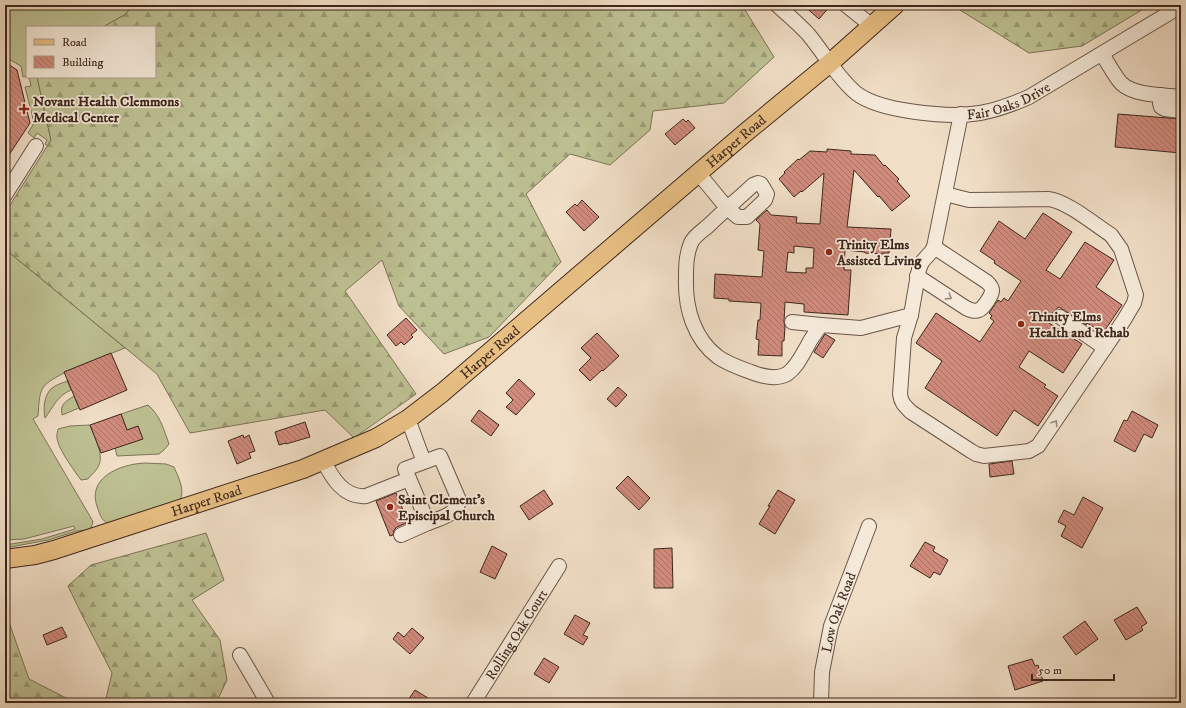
<svg xmlns="http://www.w3.org/2000/svg" width="1186" height="708" font-family="'IM FELL DW Pica',serif">
  <defs>
    <pattern id="forest-firs" width="22" height="20" patternUnits="userSpaceOnUse"><rect width="22" height="20" fill="#bdc092"/><path d="M5 1l3.5 6h-7zM16 11l3.5 6h-7z" fill="#9b9c77"/></pattern>
    <pattern id="building-back-hatch" width="6" height="6" patternUnits="userSpaceOnUse"><rect width="6" height="6" fill="#d18b7d"/><path d="M-1 5l2 2M0 0l6 6M5-1l2 2" fill="none" stroke="#ab7266"/></pattern>
  </defs>
  <rect width="100%" height="100%" fill="#f0dec6"/>
  <filter id="stains"><feTurbulence type="fractalNoise" baseFrequency=".005" numOctaves="4"/><feColorMatrix values="0 0 0 0 .2 0 0 0 0 .09 0 0 0 0 .02 0 0 0 .5 -.17"/></filter>
  <radialGradient id="worn" r=".72"><stop offset=".6" stop-color="#630" stop-opacity="0"/><stop offset="1" stop-color="#630" stop-opacity=".3"/></radialGradient>
  <!-- grass -->
  <g fill="#bdc092" stroke="#7e7458">
    <polygon points="5,5 132,5 126,14 103,27 27,27 27,76 23,77 21,66 5,57"/>
    <polygon points="29,77 37,77 51,140 48,146 45,144 47,140 37,133 34,138 28,133 34,123 25,87 31,86"/>
    <path d="M5 249 125 348 64 372V373C39 386 40 388 38 416L33 419 91 518 93 522 91 528 87 530 77 531 48 540 5 548V545L42 539 75 529 74 526 24 539 5 540Z"/>
    <path d="M67 381 71 390C57 396 54 406 45 418 43 408 44 395 52 388 57 384 63 383 67 381Z"/>
    <path d="M74 396 79 408 62 415C60 404 65 402 74 396Z"/>
    <path d="M148 405C160 415 164 430 169 444L164 450 159 454 117 456 115 448 142 438 138 426 127 430 121 414Z"/>
    <path d="M90 425C94 437 105 455 98 467 96 471 91 475 88 479L81 480C75 472 60 451 58 442 56 437 57 434 58 429L70 426Z"/>
    <path d="M145 463 166 464 174 467C179 479 185 489 180 501L109 524C102 521 100 515 98 509 85 478 120 464 145 463Z"/>
  </g>
  <!-- forest -->
  <g fill="url(#forest-firs)" stroke="#7e7458">
    <polygon points="132,5 742,5 774,57 724,103 653,111 650,130 610,165 570,154 526,194 561,262 489,337 444,354 399,306 382,260 345,291 416,394 354,438 325,410 190,433 157,374 5,249 5,213 51,140 37,77 155,77 155,27 103,27 126,14"/>
    <polygon points="952,5 1150,5 1082,46 1029,53"/>
    <polygon points="206,533 224,580 192,600 220,640 227,680 217,701 214,703 105,703 112,673 82,615 68,586 91,565"/>
    <polygon points="5,611 29,679 76,703 5,703"/>
  </g>
  <!-- building -->
  <g fill="url(#building-back-hatch)" stroke="#3e271d" fill-rule="evenodd">
    <polygon points="803,5 831,5 819,19"/>
    <polygon points="5,62 17,70 30,123 5,161"/>
    <polygon points="1118,114 1181,119 1181,153 1115,147"/>
    <polygon points="683,119 686,122 688,120 695,128 675,145 665,134"/>
    <path d="M827 149 851 151V154L875 155 884 166 885 165 899 179 897 181 910 196 892 211 879 196 878 197 854 170 847 227 891 229 889 253H883V254L865 253V252L845 250 844 270H851L848 315 804 312V304L785 302 784 322 785 327 784 341H782V356L758 355 759 340 756 339 758 320H760L761 303 729 301V299L714 298 715 274 762 277 764 251 758 250 760 224 756 220 767 210 771 215 797 217 796 223 820 224 824 173 802 192 801 191 794 197 779 179 785 173 784 172 798 159 799 160 810 151 827 152ZM794 246 814 248 813 268H806V273L786 272 788 252 794 253Z"/>
    <polygon points="582,200 599,217 584,231 566,212 575,204 577,206"/>
    <polygon points="1043,213 1072,232 1046,270 1060,279 1085,242 1114,260 1096,287 1122,305 1103,333 1087,323 1086,325 1059,307 1053,312 1052,318 1049,323 1082,344 1063,373 1029,351 1019,367 1046,385 1044,387 1058,396 1038,426 1014,410 997,436 925,388 942,361 916,343 936,313 980,342 994,321 990,318 992,316 989,313 998,300 1001,302 1004,298 1008,301 1021,281 994,263 995,261 980,251 999,221 1025,239"/>
    <polygon points="406,318 417,330 411,335 413,337 404,345 401,342 396,346 387,335"/>
    <polygon points="597,333 619,356 603,371 602,370 590,381 579,370 591,358 581,348"/>
    <polygon points="825,334 835,340 823,358 814,352"/>
    <polygon points="111,353 127,390 80,410 64,372"/>
    <polygon points="519,379 535,394 516,415 506,407 513,400 506,393"/>
    <polygon points="618,387 627,395 616,407 607,399"/>
    <polygon points="479,410 499,425 491,436 471,421"/>
    <polygon points="1132,411 1158,425 1152,438 1144,434 1135,452 1114,441 1124,420 1127,421"/>
    <polygon points="121,414 127,430 138,426 143,439 101,453 90,425"/>
    <polygon points="305,422 310,437 286,444 286,443 279,445 275,432"/>
    <polygon points="243,435 244,438 249,435 255,451 249,453 251,458 237,464 228,441"/>
    <polygon points="1012,461 1014,474 990,477 989,464"/>
    <polygon points="628,476 650,498 639,510 616,488"/>
    <polygon points="544,490 553,504 529,520 520,506"/>
    <polygon points="778,490 795,500 775,534 759,524 770,506 768,506"/>
    <polygon points="396,493 406,517 404,518 406,523 397,527 394,530 393,535 390,536 376,501"/>
    <polygon points="1083,497 1103,508 1082,548 1061,536 1066,526 1058,522 1064,510 1074,515"/>
    <polygon points="925,542 935,547 933,551 948,560 940,575 934,572 930,578 910,566"/>
    <polygon points="492,546 507,554 495,579 480,572"/>
    <polygon points="672,548 673,588 654,588 654,549"/>
    <polygon points="1137,607 1147,623 1141,627 1143,630 1126,640 1114,620"/>
    <polygon points="575,615 590,623 583,635 588,637 583,645 564,634"/>
    <polygon points="1085,621 1098,639 1076,655 1063,637"/>
    <polygon points="62,627 67,637 47,645 43,635"/>
    <polygon points="412,628 424,638 410,654 393,639 398,632 404,637"/>
    <polygon points="544,658 559,667 549,683 534,674"/>
    <polygon points="1032,659 1035,666 1038,665 1043,681 1015,690 1008,666"/>
    <polygon points="415,690 436,703 406,703"/>
  </g>
  <g fill="none" stroke-linecap="round" stroke-linejoin="round">
    <!-- minor casing -->
    <g stroke="#6a5547" stroke-width="16">
      <g id="minor">
        <path id="s1" d="M777 5C787 14 799 24 808 34 824 53 837 77 856 93 880 112 950 118 980 113 998 110 1013 104 1029 97L1181 6"/>
        <polyline points="846,5 872,26"/>
        <path d="M1102 54C1108 63 1114 75 1121 83 1134 96 1164 95 1181 97"/>
        <polyline points="1161,95 1160,103 1161,107 1165,109 1181,111"/>
        <path d="M699 174 727 208 738 217H747L765 200 767 194 761 184 758 183 753 185C738 199 722 212 708 226 702 231 694 236 691 243 686 255 686 267 686 279 685 308 694 339 718 357 728 364 740 368 751 372 761 376 776 380 787 374 797 367 802 355 808 345 811 338 817 331 821 325L861 328 911 315 919 269 922 262 931 252 934 247 961 114"/>
        <polyline points="5,195 36,146"/>
        <path d="M917 276 966 308C970 310 974 312 979 310 983 309 993 294 992 290 992 287 989 284 987 282L934 247"/>
        <path d="M911 315 904 338 900 394C901 403 905 406 911 412L971 451 976 454 984 456 1029 451 1038 446 1124 320 1134 303 1136 295 1121 249 1111 235C1094 224 1067 201 1048 199L969 200 945 194"/>
        <polyline points="1060,317 1105,348"/>
        <polyline points="792,322 821,325"/>
        <path d="M408 419 424 462 440 456 459 500C457 515 440 518 428 523L405 469 424 462"/>
        <path d="M323 460C332 478 344 498 366 496L409 479"/>
        <polyline points="401,535 428,523"/>
        <polyline points="240,655 268,703"/>
        <path id="s2" d="M473 703 559 566"/>
        <path id="s3" d="M821 703 822 672 831 626 869 526"/>
      </g>
    </g>
    <!-- major casing -->
    <g stroke="#3e271d" stroke-width="20">
      <g id="major">
        <path id="s4" d="M5 559 35 555 54 550 303 469 376 438 408 419 442 393 745 133 830 63 895 5"/>
      </g>
    </g>
    <!-- minor -->
    <use href="#minor" stroke="#f5eada" stroke-width="14"/>
    <!-- major -->
    <use href="#major" stroke="#e8bf83" stroke-width="18"/>
  </g>
  <!-- one-way arrows -->
  <defs><path id="oneway-chevron" d="M-2-3.5L2.5 0L-2 3.5" fill="none" stroke-width="1.6" stroke-linecap="round" stroke-linejoin="round"/></defs>
  <g stroke="#9a887c">
    <use href="#oneway-chevron" transform="translate(949 297) rotate(33)"/>
    <use href="#oneway-chevron" transform="translate(1055 423) rotate(-56)"/>
  </g>
  <!-- markers -->
  <g fill="#8f2418" stroke="#f5eada" stroke-width="1.5">
    <path d="M22 103h4v4h4v4h-4v4h-4v-4h-4v-4h4z"/>
    <circle cx="829" cy="252" r="4"/>
    <circle cx="1021" cy="324" r="4"/>
    <circle cx="390" cy="507" r="4"/>
  </g>
  <g text-anchor="middle" stroke-width="3.5" stroke-linejoin="round" paint-order="stroke">
    <!-- street labels -->
    <g font-size="14" fill="#3e271d" stroke="#f5eada">
      <text dy="5" stroke="none"><textPath href="#s1" startOffset="277">Fair Oaks Drive</textPath></text>
      <text dy="5" stroke="none"><textPath href="#s4" startOffset="858">Harper Road</textPath></text>
      <text dy="5" stroke="none"><textPath href="#s4" startOffset="534">Harper Road</textPath></text>
      <text dy="5" stroke="none"><textPath href="#s4" startOffset="210">Harper Road</textPath></text>
      <text dy="5" stroke="none"><textPath href="#s3" startOffset="93">Low Oak Road</textPath></text>
      <text dy="5" stroke="none"><textPath href="#s2" startOffset="81">Rolling Oak Court</textPath></text>
    </g>
    <!-- poi labels -->
    <g font-size="14" font-weight="bold" fill="#3e271d" stroke="#f5eada" text-anchor="start">
      <text x="33" y="106">Novant Health Clemmons<tspan x="33" dy="16">Medical Center</tspan></text>
      <text x="837" y="249">Trinity Elms<tspan x="837" dy="16">Assisted Living</tspan></text>
      <text x="1029" y="321">Trinity Elms<tspan x="1029" dy="16">Health and Rehab</tspan></text>
      <text x="398" y="504">Saint Clement's<tspan x="398" dy="16">Episcipal Church</tspan></text>
    </g>
  </g>
  <!-- margin -->
  <rect width="1186" height="708" fill="none" stroke="#f0dec6" stroke-width="20"/>
  <rect x="6" y="6" width="1174" height="696" fill="none" stroke="#3e271d" stroke-width="2"/>
  <rect x="10" y="10" width="1166" height="688" fill="none" stroke="#3e271d"/>
  <!-- legend -->
  <rect x="26" y="26" width="130" height="52" fill="#f5eada" stroke="#ac9c8e"/>
  <rect x="34" y="39" width="20" height="6" fill="#e8bf83" stroke="#ac9c8e"/>
  <text x="62" y="46" font-size="12" fill="#3e271d">Road</text>
  <rect x="34" y="56" width="20" height="12" fill="url(#building-back-hatch)" stroke="#ac9c8e"/>
  <text x="62" y="66" font-size="12" fill="#3e271d">Building</text>
  <!-- scale -->
  <path d="M1032 674v6h82v-6" fill="none" stroke="#3e271d" stroke-width="2"/>
  <text x="1038" y="674" font-size="12" fill="#3e271d" stroke="#f5eada" stroke-width="3" paint-order="stroke">50 m</text>
  <rect width="100%" height="100%" filter="url(#stains)"/>
  <rect width="100%" height="100%" fill="url(#worn)"/>
</svg>
